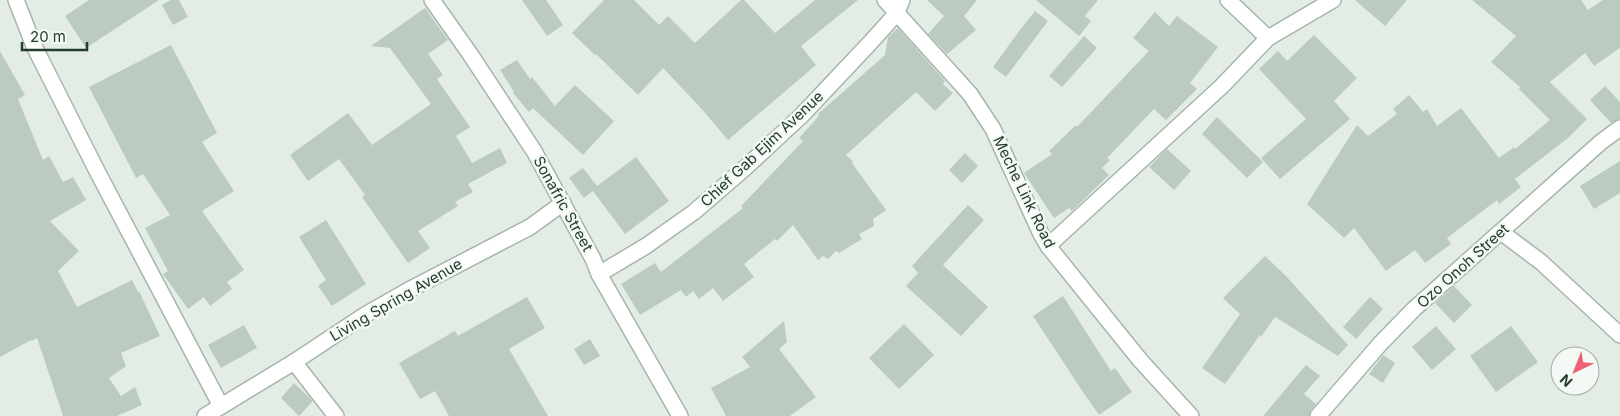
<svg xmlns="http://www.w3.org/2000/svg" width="1620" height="416" font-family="Inter,sans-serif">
  <rect width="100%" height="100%" fill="#e4ede5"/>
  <!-- building -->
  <g fill="#bccbc0">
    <polygon points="89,0 159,0 86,48 65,16"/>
    <polygon points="171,0 179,0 188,17 173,25 162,5"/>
    <polygon points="522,0 546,0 563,25 547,36"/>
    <polygon points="604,0 634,0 659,25 668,16 695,43 741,0 744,0 775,33 815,0 858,0 801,46 816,65 728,140 699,106 663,68 638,95 596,54 595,55 572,33"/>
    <polygon points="927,0 977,0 964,16 976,30 947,54 928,34 944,16"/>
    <polygon points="1036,0 1098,0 1085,16 1091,21 1079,36"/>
    <polygon points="1355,0 1407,0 1385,26"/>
    <polygon points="1472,0 1581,0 1588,10 1603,0 1620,0 1620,48 1594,66 1585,53 1550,82 1587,119 1568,138 1515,179 1521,187 1499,204 1497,200 1447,238 1451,244 1425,263 1415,250 1386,271 1354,228 1344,238 1307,204 1357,125 1368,136 1397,114 1393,109 1409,95 1423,112 1427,109 1437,126 1461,108 1499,158 1514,147 1515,149 1550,120 1519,89 1520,87 1491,62 1516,36"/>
    <polygon points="425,8 448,40 428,54 443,75 437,79 470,127 456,136 472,163 500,148 507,163 468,184 473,192 455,202 458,206 418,231 430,248 408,263 362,197 365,195 339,159 308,181 290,155 348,113 372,145 431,104 390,48 371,46"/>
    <polygon points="1035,11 1048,21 1006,77 993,67 1019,31"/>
    <polygon points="1155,12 1169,26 1177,16 1218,47 1190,83 1197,89 1166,120 1154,109 1107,158 1110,160 1102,168 1109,175 1072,211 1069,208 1054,218 1024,173 1052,154 1049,151 1076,125 1077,127 1149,51 1133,38"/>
    <polygon points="898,28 945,81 943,84 953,93 935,111 916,92 846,155 853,161 852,163 886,210 873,219 874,226 859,234 862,239 839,253 836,251 828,259 823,256 818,260 793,225 777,241 775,239 744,264 754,277 723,301 713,288 699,299 693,291 686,297 681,290 640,315 621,284 655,263 661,272 743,208 741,206 803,141 799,138 819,116 818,114 885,55 888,37"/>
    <polygon points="1314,35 1357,78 1334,101 1350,119 1280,179 1261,158 1306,119 1259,69 1278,51 1287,61"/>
    <polygon points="1084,36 1097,48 1062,87 1049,76"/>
    <polygon points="171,45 217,133 202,142 234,191 202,211 244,270 227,282 232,289 210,306 204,297 188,309 163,274 168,271 145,228 170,215 143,174 136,178 89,87"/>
    <polygon points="0,51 25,95 18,99 43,160 49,156 63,182 73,177 86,200 50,221 79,251 58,271 77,307 132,280 138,292 139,291 160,336 121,353 126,366 109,378 121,396 135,387 142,405 117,416 63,416 37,338 32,341 31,340 0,357"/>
    <polygon points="517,60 530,79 532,77 555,106 575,85 614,121 583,155 533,108 529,112 513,93 514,92 500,70"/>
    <polygon points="1605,86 1620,102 1620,119 1611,123 1590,100"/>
    <polygon points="1217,117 1263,162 1247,178 1202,134"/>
    <polygon points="1167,149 1191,171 1174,190 1149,167"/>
    <polygon points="965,153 978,166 962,183 949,170"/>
    <polygon points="636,157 669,201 625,234 593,191 584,198 569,178 583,168 597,186"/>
    <polygon points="1620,161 1620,193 1594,209 1580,186"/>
    <polygon points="968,205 984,220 943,265 988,307 961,336 906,286 918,273 912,266"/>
    <polygon points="326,220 366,284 332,306 318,286 326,280 299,237"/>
    <polygon points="1265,256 1286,276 1348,345 1338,356 1275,317 1261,337 1260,335 1225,384 1202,368 1240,314 1223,298"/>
    <polygon points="1454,286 1472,305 1454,323 1435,303"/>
    <polygon points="1063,296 1111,371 1115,368 1132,392 1099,415 1081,389 1033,316"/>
    <polygon points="527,297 545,328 509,349 548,416 449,416 435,391 420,399 399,363 455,331 458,336"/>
    <polygon points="1370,297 1383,309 1356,339 1343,327"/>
    <polygon points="784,321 787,342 779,349 816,397 790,416 726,416 711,388 750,367 742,357"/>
    <polygon points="904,324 934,355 899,389 869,358"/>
    <polygon points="244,325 257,348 221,368 208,345"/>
    <polygon points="1436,326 1456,349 1432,370 1412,347"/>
    <polygon points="1511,326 1538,362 1496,392 1470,356"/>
    <polygon points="590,339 600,356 584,365 574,349"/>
    <polygon points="1383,355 1395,363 1383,383 1369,374"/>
    <polygon points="1306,365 1320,376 1304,394 1316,404 1311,410 1309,416 1263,416"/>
    <polygon points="294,383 313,401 299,416 281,398"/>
  </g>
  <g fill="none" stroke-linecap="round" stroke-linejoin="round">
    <!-- street casing -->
    <g stroke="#a6b5aa" stroke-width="18">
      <g id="street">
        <polyline points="16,0 34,46 98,173 221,406"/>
        <polyline points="432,0 470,54 534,151 593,259 599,274 680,416"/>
        <polyline points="885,0 970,94 993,129 1041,234 1048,246 1140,360 1191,416"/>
        <polyline points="1228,0 1268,38"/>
        <polyline points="1501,232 1541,262 1620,335"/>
        <polyline points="1048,246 1222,86 1268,38 1333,0"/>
        <polyline points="599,274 646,246 694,212 745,168 801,116 869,44 896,14 902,0"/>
        <polyline points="294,362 336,416"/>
        <polyline points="205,416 294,362 365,315 407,291 530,227 563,203"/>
        <polyline points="1318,416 1380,344 1414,309 1601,142 1620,128"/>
      </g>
    </g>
    <!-- street -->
    <use href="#street" stroke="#fff" stroke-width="15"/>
  </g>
  <g text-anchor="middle" stroke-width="5" stroke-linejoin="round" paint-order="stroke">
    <!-- street labels -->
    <g font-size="15" fill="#233e2d" stroke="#f4f9f5">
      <text transform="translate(762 149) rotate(-43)" y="5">Chief Gab Ejim Avenue</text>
      <text transform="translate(1024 192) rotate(64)" y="5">Meche Link Road</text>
      <text transform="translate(563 204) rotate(61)" y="5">Sonafric Street</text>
      <text transform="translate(1463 266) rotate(-42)" y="5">Ozo Onoh Street</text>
      <text transform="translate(396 300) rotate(-30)" y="5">Living Spring Avenue</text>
    </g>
  </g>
  <!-- north arrow -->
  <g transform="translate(1575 371) rotate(223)"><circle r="24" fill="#f4f9f5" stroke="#a0aea5"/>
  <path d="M0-4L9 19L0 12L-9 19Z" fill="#ef6071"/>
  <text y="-8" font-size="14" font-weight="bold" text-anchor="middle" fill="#233e2d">N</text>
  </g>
  <!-- scale -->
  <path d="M22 42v8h65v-8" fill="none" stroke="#233e2d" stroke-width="2.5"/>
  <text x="30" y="42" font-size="15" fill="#233e2d" stroke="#f4f9f5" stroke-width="4" paint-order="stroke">20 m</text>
</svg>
